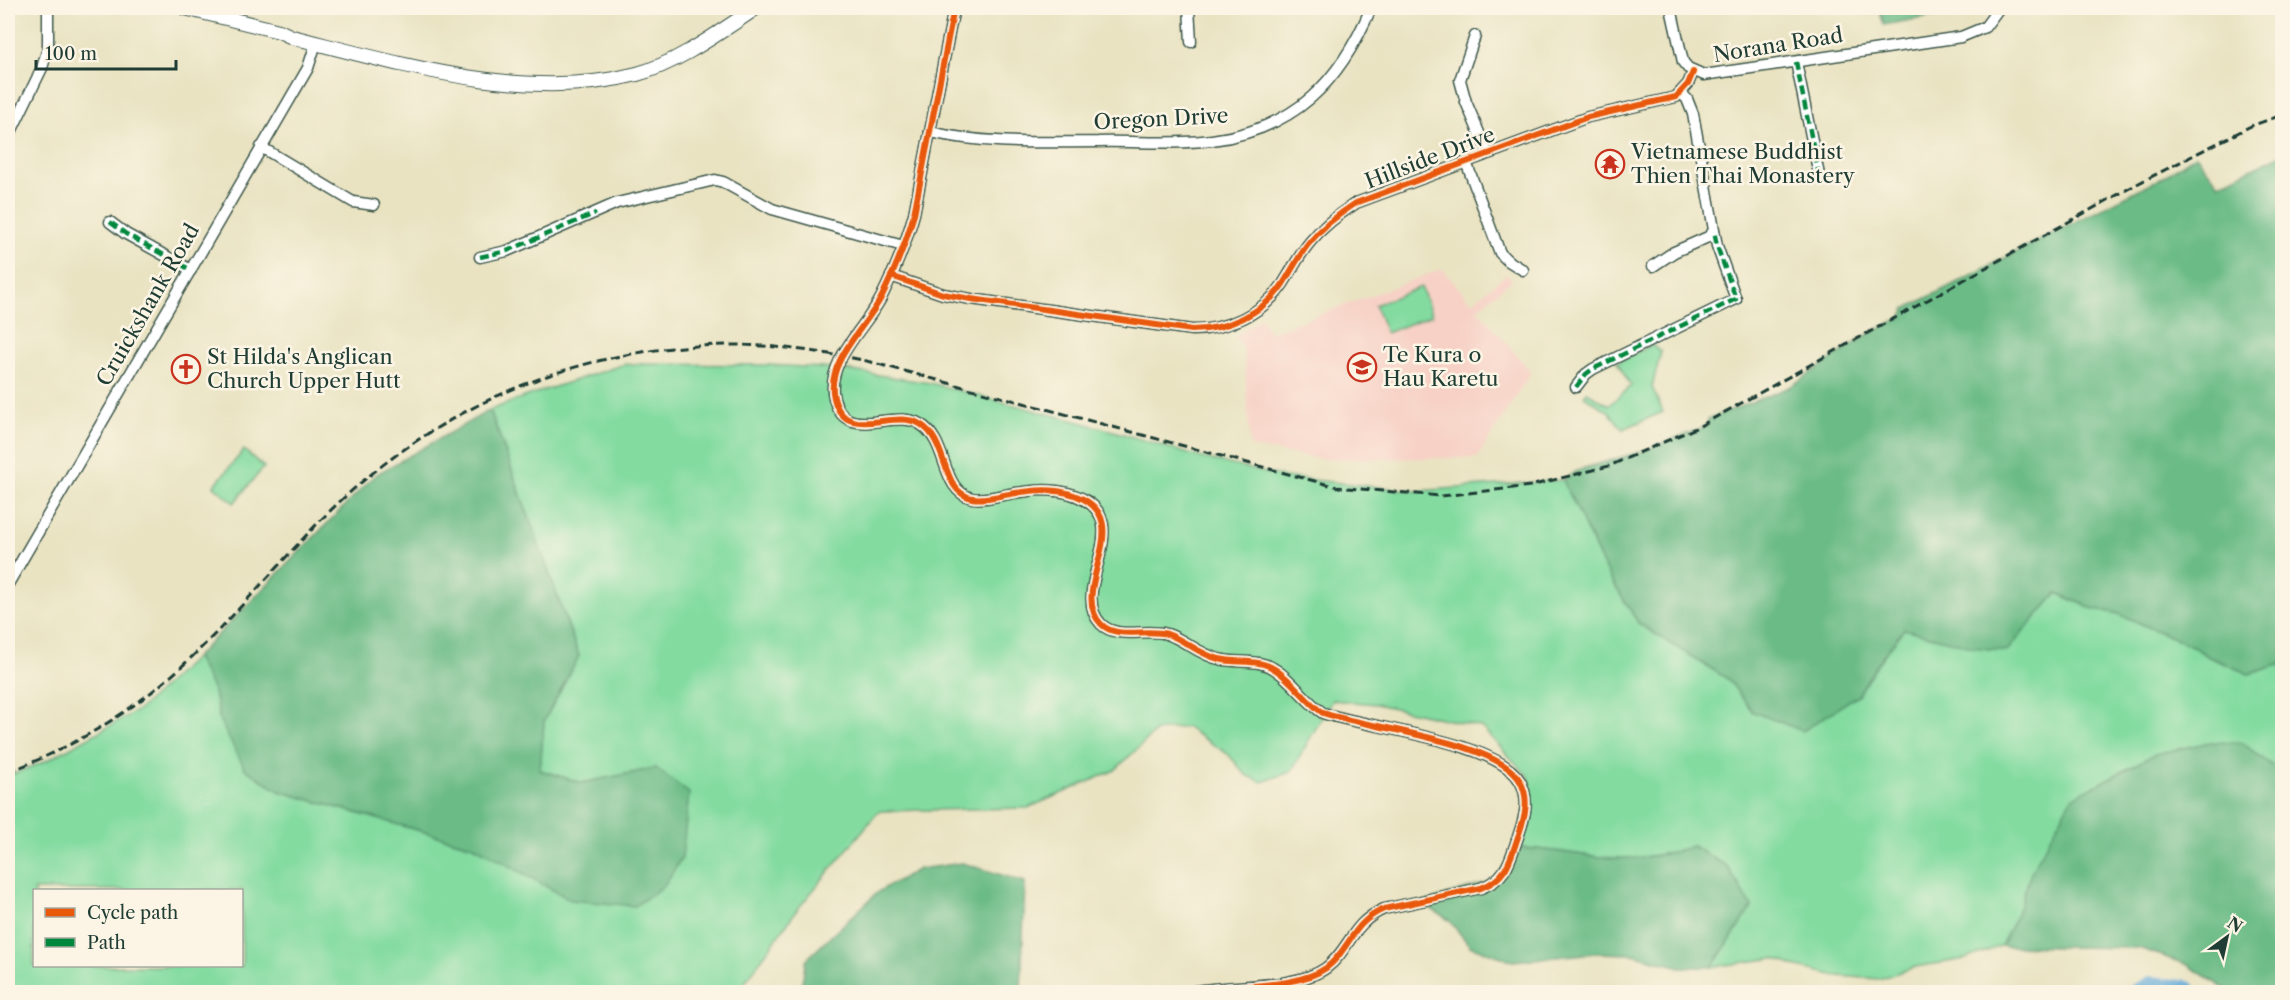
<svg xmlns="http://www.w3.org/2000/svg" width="2290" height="1000" font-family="'Libre Caslon Text',serif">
  <rect width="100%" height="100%" fill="#fcf5e5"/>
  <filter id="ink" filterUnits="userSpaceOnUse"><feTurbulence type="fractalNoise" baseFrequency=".0167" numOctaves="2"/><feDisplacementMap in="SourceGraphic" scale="12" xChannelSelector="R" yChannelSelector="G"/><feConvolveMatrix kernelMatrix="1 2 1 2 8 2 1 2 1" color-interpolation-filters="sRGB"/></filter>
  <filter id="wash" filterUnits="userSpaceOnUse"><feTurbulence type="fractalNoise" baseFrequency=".008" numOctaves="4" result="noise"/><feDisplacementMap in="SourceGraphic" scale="24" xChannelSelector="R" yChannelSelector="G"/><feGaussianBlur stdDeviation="1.35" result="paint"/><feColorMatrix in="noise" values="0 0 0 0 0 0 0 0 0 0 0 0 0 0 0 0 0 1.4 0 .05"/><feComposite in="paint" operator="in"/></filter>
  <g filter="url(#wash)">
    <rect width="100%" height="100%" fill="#e9e3c2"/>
    <!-- built -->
    <polygon fill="#f7d1c6" points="1442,269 1472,303 1506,274 1512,280 1477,309 1531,372 1477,458 1323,459 1250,447 1244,350 1235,336 1261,318 1270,333"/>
    <!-- green -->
    <g fill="#83dba0" stroke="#518c6a" stroke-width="1.5" fill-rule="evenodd">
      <polygon points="1421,287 1432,315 1386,333 1375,305"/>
      <polygon points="1652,345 1661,352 1652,387 1663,412 1623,429 1608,411 1584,396 1587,392 1609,405 1631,386 1617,362"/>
      <path d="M625 364 768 365 839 369 930 383 1110 430 1199 457 1284 477 1417 491 1563 480 1608 575 1639 624 1728 679 1753 712 1858 695 1877 664 1904 629 2007 651 2057 593 2091 608 2119 614 2192 646 2209 657 2249 674 2282 664V773L2242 743 2017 914 2001 946 1965 959 1915 967 1879 979 1837 976 1794 966 1774 958 1712 967 1752 907 1693 846C1667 855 1642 859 1615 858 1582 857 1550 848 1517 848L1527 832 1529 777 1481 727 1376 704 1332 700 1291 772 1262 782 1246 775 1228 754 1186 727 1156 731 1115 770 1028 808 879 811 796 911 738 992H8V776L46 761 140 709 196 657 214 692 220 721 279 791 474 846 571 900 656 768 582 783 540 770 544 721 579 656 490 410 530 395ZM34 890H242V966H34Z"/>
      <polygon points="244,450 264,467 234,503 214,486"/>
    </g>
    <!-- forest -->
    <g fill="#6abb86" stroke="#447c5d" stroke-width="1.5">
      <polygon points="1879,8 1975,8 1974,9 1884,25"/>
      <polygon points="2282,154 2282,664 2249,674 2209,657 2192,646 2119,614 2091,608 2057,593 2007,651 1972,647 1904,629 1877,664 1858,695 1803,731 1753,712 1728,679 1639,624 1608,575 1563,480 1578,470 1640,452 1707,426 1708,419 1790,387 1867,335 1902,317 1905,309 2163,177 2196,155 2219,184"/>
      <polygon points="490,410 579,656 544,721 540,770 582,783 656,768 689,793 682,857 665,885 635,906 571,900 474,846 279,791 245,769 220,721 214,692 196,657 375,475"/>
      <polygon points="2211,742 2242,743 2282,773 2282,992 2234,992 2222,987 2188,965 2139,948 2001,946 2017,914 2031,872 2073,797 2155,754"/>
      <path d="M1693 846 1728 867 1752 907 1712 967H1680L1633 954 1596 953 1513 961 1470 946 1449 920 1422 903 1495 880 1517 848C1550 848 1582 857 1615 858 1642 859 1667 855 1693 846Z"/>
      <polygon points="962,863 1025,882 1021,992 808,992 802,982 806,960 879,891 919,869"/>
    </g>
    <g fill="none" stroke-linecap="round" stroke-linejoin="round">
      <!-- river -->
      <polyline stroke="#61a9d8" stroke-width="16" points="2135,992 2151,984 2187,989 2190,992"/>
    </g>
  </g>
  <g filter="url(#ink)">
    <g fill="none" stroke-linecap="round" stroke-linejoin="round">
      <!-- minor casing -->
      <g stroke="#3d5649" stroke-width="13">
        <g id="minor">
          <path d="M954 8 914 214C906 243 894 272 881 298 866 327 825 362 834 398 845 444 892 408 920 424 949 441 940 491 972 498 982 500 994 497 1004 495 1026 491 1049 487 1071 494 1144 517 1066 588 1101 624 1117 640 1146 628 1167 634 1185 640 1200 655 1219 659 1239 664 1259 658 1276 670 1294 682 1305 701 1323 713 1368 728 1497 741 1520 781 1530 799 1525 816 1519 834 1510 859 1508 878 1481 888L1384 909C1351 923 1350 950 1326 968 1295 990 1228 984 1190 992"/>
          <polyline points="1189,8 1191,42"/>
          <polyline points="1671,8 1683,62 1688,68 1704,75 1961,37 1985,27 1999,8"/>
          <polyline points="1475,36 1460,80 1466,102 1488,154"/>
          <polyline points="1796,62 1819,175"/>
          <path d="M930 132C987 145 1041 142 1098 142 1135 141 1176 145 1212 140 1295 129 1340 82 1371 8"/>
          <polyline points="8,138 42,68 48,48 48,8"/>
          <polyline points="261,147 353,202 374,205"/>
          <polyline points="1466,162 1500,253 1507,260 1523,270"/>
          <polyline points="110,222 126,234 191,270"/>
          <polyline points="480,257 507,251 617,203 715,180 723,182 772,209 903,246"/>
          <polyline points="1653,266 1674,252 1708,237 1714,231"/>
          <path d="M891 276 943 294 971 299 1192 330C1226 330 1263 314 1283 284 1292 270 1299 255 1310 242 1323 226 1339 214 1356 203L1588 117 1676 97 1688 84 1693 72"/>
          <polyline points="1576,387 1586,374 1593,369 1736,299 1717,246 1693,114 1687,99 1681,93"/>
          <polyline points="8,584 308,68 316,43"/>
        </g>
      </g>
      <!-- major casing -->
      <g stroke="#3d5649" stroke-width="16">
        <path id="major" d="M185 8 279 31 292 37C400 64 526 103 637 74 678 63 721 31 756 8"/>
      </g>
      <!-- minor -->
      <use href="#minor" stroke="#fff" stroke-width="10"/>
      <!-- major -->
      <use href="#major" stroke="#fff" stroke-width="14"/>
      <!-- rail -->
      <path stroke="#1f3d34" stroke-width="3" stroke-dasharray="9 4.5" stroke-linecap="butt" d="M8 772C70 749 129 714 179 669 228 624 271 572 317 524 426 411 575 344 734 345 777 345 820 352 863 360L1337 487 1441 496 1530 486 1609 466 1698 427 2137 184 2251 126 2282 115"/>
      <!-- quiet -->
      <g stroke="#00873e" stroke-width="4.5" stroke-dasharray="9 4.5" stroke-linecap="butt">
        <polyline points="1796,62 1819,175"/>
        <polyline points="110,222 126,234 191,270"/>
        <polyline points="480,257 507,251 596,213"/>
        <polyline points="1576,387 1586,374 1593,369 1736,299 1717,246 1714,231"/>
      </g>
      <!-- cycleway casing -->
      <g stroke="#fcf5e5" stroke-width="10">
        <g id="cycleway">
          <path d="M954 8 914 214C906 243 894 272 881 298 866 327 825 362 834 398 845 444 892 408 920 424 949 441 940 491 972 498 982 500 994 497 1004 495 1026 491 1049 487 1071 494 1144 517 1066 588 1101 624 1117 640 1146 628 1167 634 1185 640 1200 655 1219 659 1239 664 1259 658 1276 670 1294 682 1305 701 1323 713 1368 728 1497 741 1520 781 1530 799 1525 816 1519 834 1510 859 1508 878 1481 888L1384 909C1351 923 1350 950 1326 968 1295 990 1228 984 1190 992"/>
          <path d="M891 276 943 294 971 299 1192 330C1226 330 1263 314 1283 284 1292 270 1299 255 1310 242 1323 226 1339 214 1356 203L1588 117 1676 97 1688 84 1693 72"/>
        </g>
      </g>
      <!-- cycleway -->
      <use href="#cycleway" stroke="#e8590c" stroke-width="6"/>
    </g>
  </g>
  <!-- icons -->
  <defs>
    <g id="temple-ring" transform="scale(1.5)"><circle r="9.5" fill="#fcf5e5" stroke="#c8321e" stroke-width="1.5"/><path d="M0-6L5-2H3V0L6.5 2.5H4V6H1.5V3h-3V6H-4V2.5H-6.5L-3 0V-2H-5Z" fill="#c8321e"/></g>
    <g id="school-ring" transform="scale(1.5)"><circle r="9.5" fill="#fcf5e5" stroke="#c8321e" stroke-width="1.5"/><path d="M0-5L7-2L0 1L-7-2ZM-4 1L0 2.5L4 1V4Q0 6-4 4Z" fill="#c8321e"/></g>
    <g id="church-ring" transform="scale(1.5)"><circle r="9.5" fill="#fcf5e5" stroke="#c8321e" stroke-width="1.5"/><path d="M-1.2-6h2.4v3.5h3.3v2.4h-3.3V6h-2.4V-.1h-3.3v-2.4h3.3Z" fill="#c8321e"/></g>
  </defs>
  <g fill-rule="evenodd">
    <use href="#temple-ring" x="1610" y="164"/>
    <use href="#school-ring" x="1362" y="367"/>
    <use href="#church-ring" x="186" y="369"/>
  </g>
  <g text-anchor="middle" stroke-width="5" stroke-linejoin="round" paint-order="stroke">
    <!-- street labels -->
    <g font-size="21" fill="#1f3d34" stroke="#fcf5e5">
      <text transform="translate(1778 45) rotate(-9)" y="7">Norana Road</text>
      <text transform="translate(1161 119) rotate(-3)" y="7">Oregon Drive</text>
      <text transform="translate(1430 158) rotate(-21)" y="7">Hillside Drive</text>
      <text transform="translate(148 305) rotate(-60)" y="7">Cruickshank Road</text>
    </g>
    <!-- poi labels -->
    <g font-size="21" fill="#1f3d34" stroke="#fcf5e5" text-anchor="start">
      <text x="1631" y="159">Vietnamese Buddhist<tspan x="1631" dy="24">Thien Thai Monastery</tspan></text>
      <text x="1383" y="362">Te Kura o<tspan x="1383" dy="24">Hau Karetu</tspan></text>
      <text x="207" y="364">St Hilda's Anglican<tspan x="207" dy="24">Church Upper Hutt</tspan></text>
    </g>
  </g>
  <!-- margin -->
  <rect width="2290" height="1000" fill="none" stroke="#fcf5e5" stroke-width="30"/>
  <!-- legend -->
  <rect x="33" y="889" width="210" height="78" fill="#fcf5e5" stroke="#a4ab9e" stroke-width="1.5"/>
  <rect x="45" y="908" width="30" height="9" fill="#e8590c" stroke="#a4ab9e" stroke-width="1.5"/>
  <text x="87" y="919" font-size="18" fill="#1f3d34">Cycle path</text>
  <rect x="45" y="938" width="30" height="9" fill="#00873e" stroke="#a4ab9e" stroke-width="1.5"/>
  <text x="87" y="949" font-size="18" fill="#1f3d34">Path</text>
  <!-- north arrow -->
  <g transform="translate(2227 937) rotate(33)" stroke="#fcf5e5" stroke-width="4.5" paint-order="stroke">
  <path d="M0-4.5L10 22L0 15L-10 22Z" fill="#1f3d34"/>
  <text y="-9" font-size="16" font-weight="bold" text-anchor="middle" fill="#1f3d34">N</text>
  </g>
  <!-- scale -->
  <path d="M36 60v9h140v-9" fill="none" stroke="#1f3d34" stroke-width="3"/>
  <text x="45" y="60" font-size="18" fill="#1f3d34" stroke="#fcf5e5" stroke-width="4.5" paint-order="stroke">100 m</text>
</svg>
